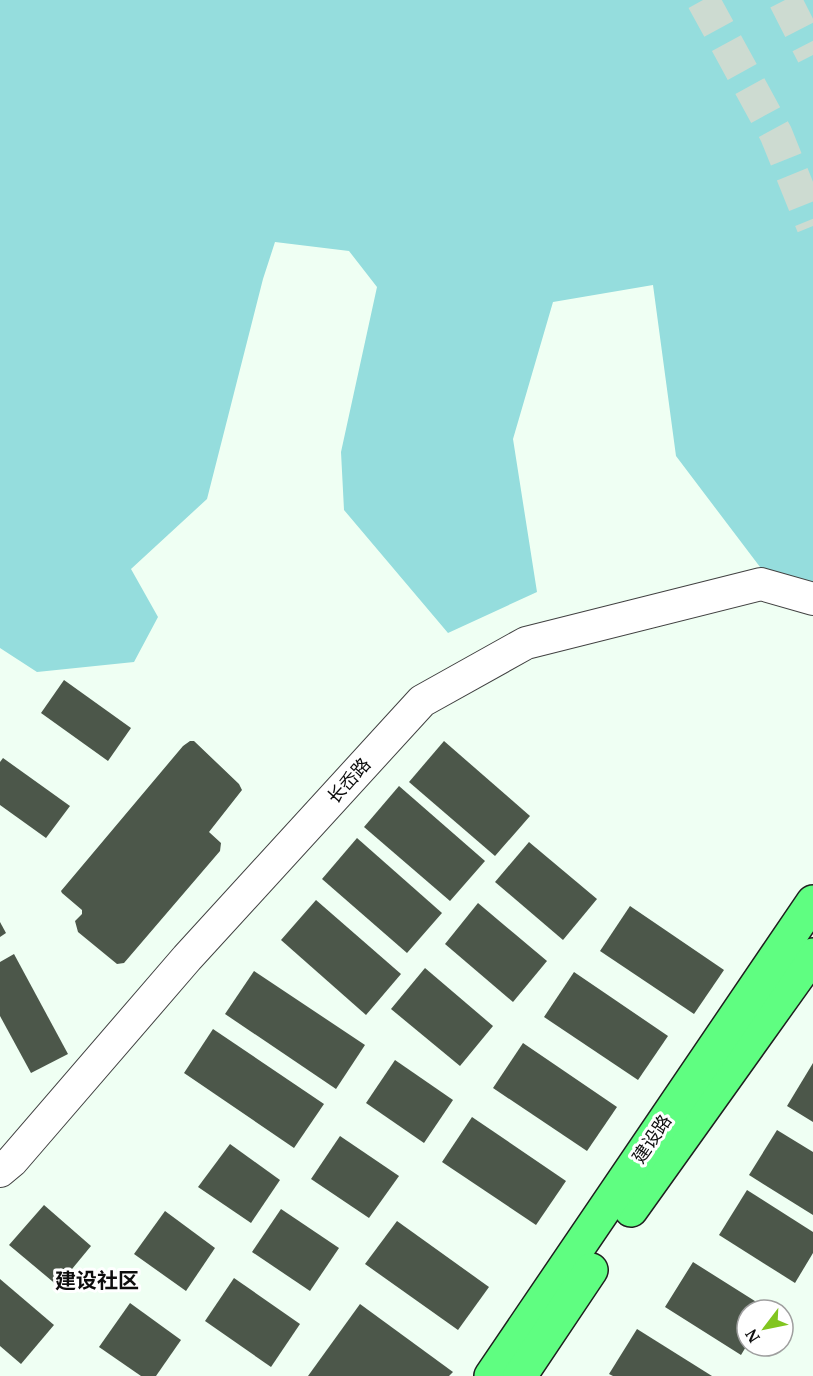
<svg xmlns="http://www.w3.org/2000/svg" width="813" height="1376" font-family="'PT Serif','Noto Sans SC',serif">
  <rect width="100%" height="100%" fill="#effff3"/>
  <!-- forest -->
  <polygon fill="#95dddd" points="0,0 813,0 813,583 766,575 676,456 653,285 553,302 513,439 537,592 448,633 344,510 341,452 377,287 349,251 275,242 263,279 207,499 131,569 158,617 134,662 37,672 0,648"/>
  <!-- building -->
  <g fill="#4c574a">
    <polygon points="64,680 131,728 108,761 41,713"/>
    <polygon points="190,741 194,741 239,784 242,790 209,832 221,843 220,851 124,963 117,964 78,932 75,921 82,914 82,910 62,893 61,891 183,746"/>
    <polygon points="444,741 530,816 495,856 409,782"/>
    <polygon points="3,758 70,806 46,838 0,805 0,762"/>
    <polygon points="399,786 485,861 450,901 364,827"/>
    <polygon points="357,838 442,913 407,953 322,879"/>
    <polygon points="529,842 597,899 563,940 495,882"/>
    <polygon points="316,900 401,974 366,1015 281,940"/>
    <polygon points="478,903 547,961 513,1002 445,944"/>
    <polygon points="630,906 724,970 694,1014 600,951"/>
    <polygon points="0,922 6,933 0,937"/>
    <polygon points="14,954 68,1054 31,1073 0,1016 0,962"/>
    <polygon points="425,968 493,1026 460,1066 391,1009"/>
    <polygon points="254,971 365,1045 336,1089 225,1014"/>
    <polygon points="574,972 668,1036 638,1080 544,1017"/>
    <polygon points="213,1029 324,1104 294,1148 184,1073"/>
    <polygon points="523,1043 617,1107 587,1151 493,1088"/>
    <polygon points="395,1060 453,1100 424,1143 366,1103"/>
    <polygon points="813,1063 813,1122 787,1106"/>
    <polygon points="472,1117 566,1181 536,1225 442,1162"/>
    <polygon points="777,1130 813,1152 813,1215 749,1175"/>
    <polygon points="340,1136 399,1176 369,1218 311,1179"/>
    <polygon points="230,1144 280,1180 251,1223 198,1187"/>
    <polygon points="747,1190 813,1232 813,1253 795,1283 719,1235"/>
    <polygon points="44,1205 91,1246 58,1286 9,1245"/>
    <polygon points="281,1209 339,1248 310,1291 252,1252"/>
    <polygon points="165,1211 215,1248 186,1291 134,1254"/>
    <polygon points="397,1221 489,1287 458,1330 365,1264"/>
    <polygon points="693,1262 769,1310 747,1310 747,1345 741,1355 665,1307"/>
    <polygon points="234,1278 300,1324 271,1367 205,1321"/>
    <polygon points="0,1279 54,1325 21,1364 0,1346"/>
    <polygon points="130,1303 181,1340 156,1376 141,1376 99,1347"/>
    <polygon points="360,1304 453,1372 449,1376 308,1376"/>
    <polygon points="637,1329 712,1376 613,1376 609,1374"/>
  </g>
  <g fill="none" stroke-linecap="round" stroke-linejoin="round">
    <!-- major-tunnel -->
    <g stroke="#cddbd1" stroke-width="33" stroke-dasharray="33 16" stroke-linecap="butt">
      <polyline points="703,0 776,134 813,226"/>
      <polyline points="785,0 813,55"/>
    </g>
    <!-- minor casing -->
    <g stroke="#414141" stroke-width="34">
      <polyline id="minor" points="0,1171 12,1161 187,958 422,701 526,643 761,584 813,599"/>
    </g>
    <!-- major casing -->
    <g stroke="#1f1f1f" stroke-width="36">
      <g id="major">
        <polyline points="631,1210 813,955"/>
        <polyline points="491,1376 813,902"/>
        <polyline points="520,1376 591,1270"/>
      </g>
    </g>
    <!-- minor -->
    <use href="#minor" stroke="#fff" stroke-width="32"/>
    <!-- major -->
    <use href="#major" stroke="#5ffe81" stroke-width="33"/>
  </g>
  <g text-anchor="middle" stroke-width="6" stroke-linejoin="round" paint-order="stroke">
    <!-- street labels -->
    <g font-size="18" fill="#0e0e0e" stroke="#fff">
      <text transform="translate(349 781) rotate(-48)" y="6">长岙路</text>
      <text transform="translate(652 1139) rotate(-56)" y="6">建设路</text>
    </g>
    <!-- quarter labels -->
    <g font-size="21" font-weight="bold" fill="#0e0e0e" stroke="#fff">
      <text x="97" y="1288">建设社区</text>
    </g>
  </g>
  <!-- north arrow -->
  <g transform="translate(765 1328) rotate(238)"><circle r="28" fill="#ffffff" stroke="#9f9f9f" stroke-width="1.5"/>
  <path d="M0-4.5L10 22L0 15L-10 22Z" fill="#81c51f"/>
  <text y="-9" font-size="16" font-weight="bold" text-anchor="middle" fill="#0e0e0e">N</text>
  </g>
</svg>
